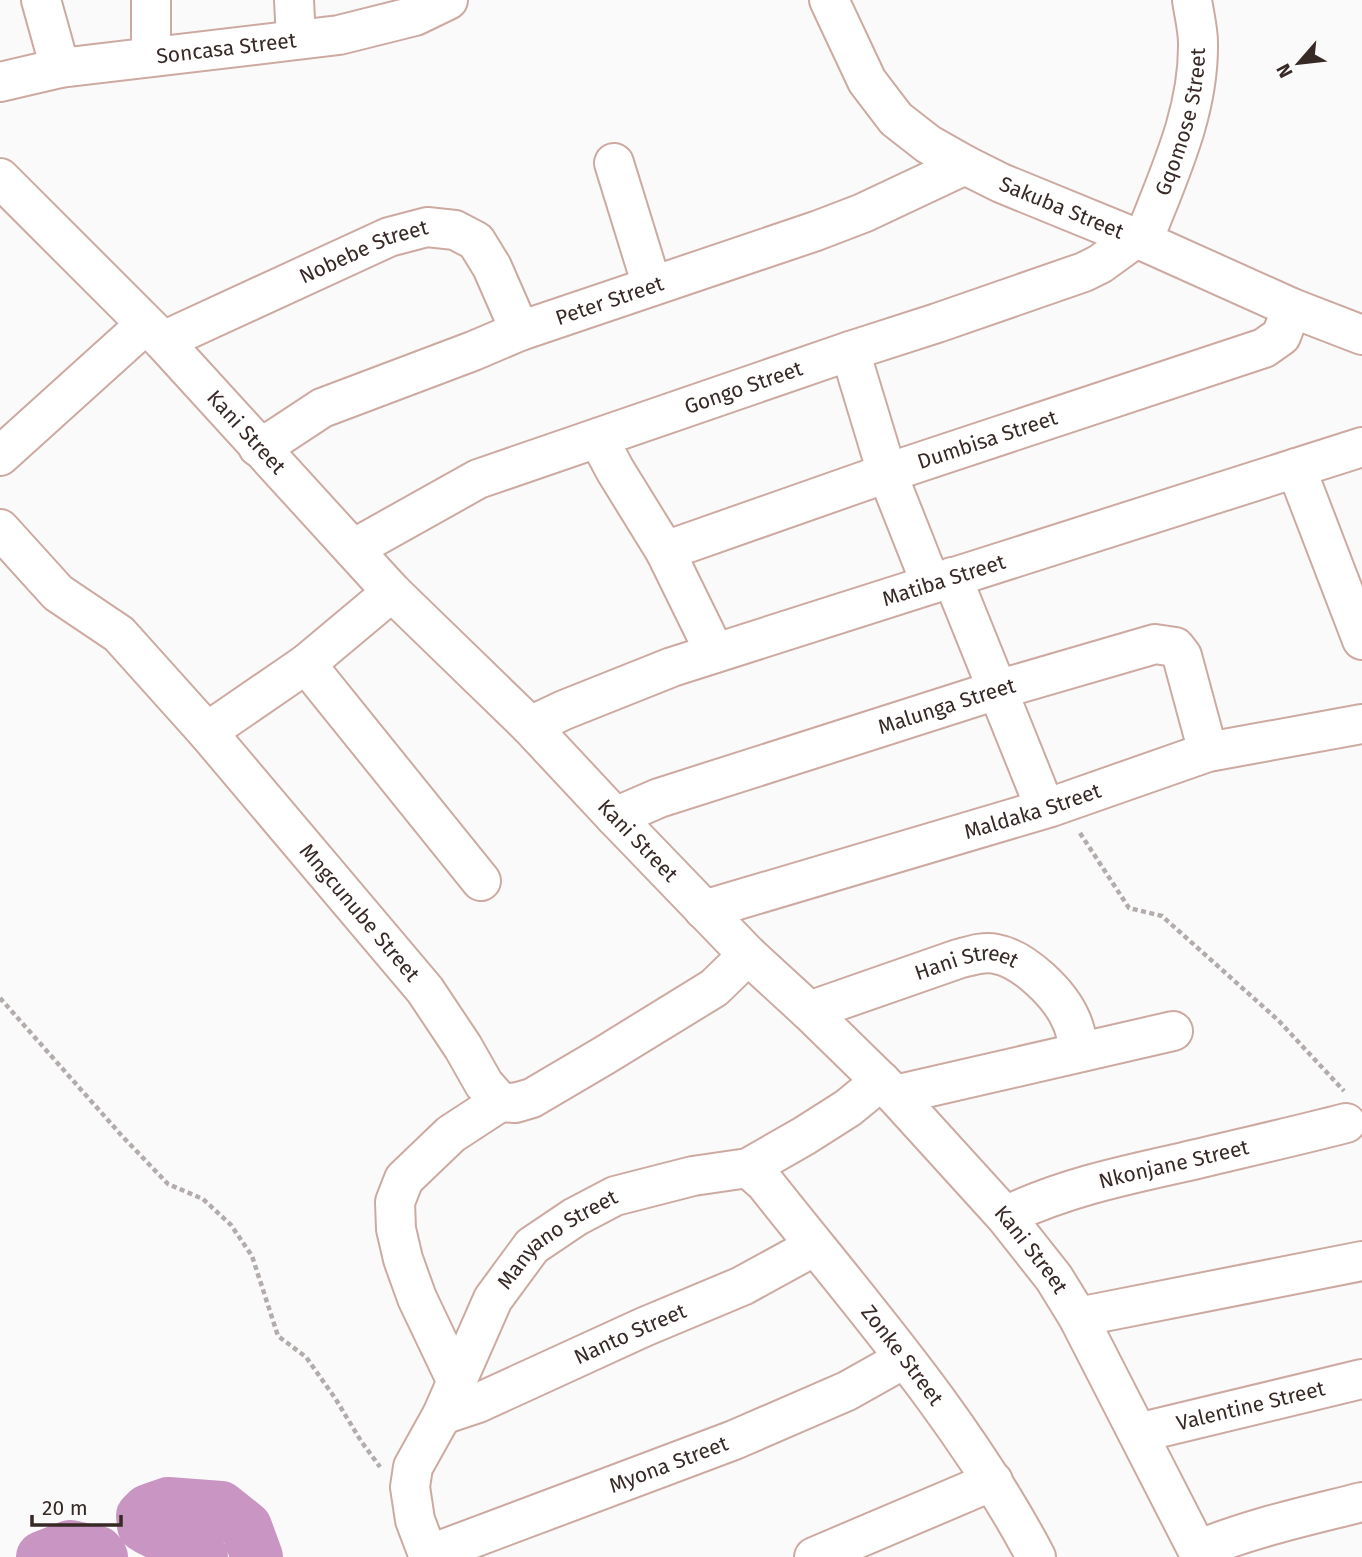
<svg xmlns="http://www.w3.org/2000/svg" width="1362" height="1557" font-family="'Fira Sans',sans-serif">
  <rect width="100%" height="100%" fill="#fafafa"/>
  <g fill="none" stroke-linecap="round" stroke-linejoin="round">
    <!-- river -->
    <g stroke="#c995c2" stroke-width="52">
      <polyline points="42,1557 70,1546 98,1552 102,1557"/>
      <path d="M202 1557C184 1539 163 1540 143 1526L142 1516 148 1510 168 1503 221 1507 246 1527 257 1557"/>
    </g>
    <!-- minor casing -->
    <g stroke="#cdaaa1" stroke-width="42">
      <g id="minor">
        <polyline points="41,0 60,68"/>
        <polyline points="294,0 296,39"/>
        <path id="s1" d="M829 0 867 81 896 119 928 144 965 165 1001 183 1143 241 1292 308 1362 335"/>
        <polyline points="151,57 151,0"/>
        <path id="s2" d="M0 82 60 68 339 35 415 16 448 0"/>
        <polyline points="614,163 652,286"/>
        <path id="s3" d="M0 178 163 341 392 592 530 726 615 817 748 955 809 1011 895 1095 1005 1216 1054 1278 1078 1317 1201 1557"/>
        <path id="s4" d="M1143 241C1168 176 1199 113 1198 43 1198 29 1194 14 1192 0"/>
        <path id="s5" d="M163 341 389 237 427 227 455 230 476 241 492 267 520 331"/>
        <polyline points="850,351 887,473 931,584"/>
        <polyline points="598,438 615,470 665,551 715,653"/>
        <path id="s6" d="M258 447 275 439 322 408 473 351 520 331 816 231 863 213 965 165"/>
        <polyline points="0,456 145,325"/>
        <polyline points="1296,468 1362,640"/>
        <path id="s7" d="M0 529 58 593 119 634 207 732 425 990 463 1047 484 1084 500 1102 515 1103 532 1098 605 1055 714 988 748 955"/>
        <path id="s8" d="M353 549 478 479 850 351 937 323 1084 272 1100 264 1136 238"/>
        <path id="s9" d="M665 551 887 473 1264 348 1281 336 1292 308"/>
        <polyline points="952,577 1045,808"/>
        <polyline points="306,664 481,881"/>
        <path id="s10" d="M530 726 564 710 672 667 1362 447"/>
        <polyline points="207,732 306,664 392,592"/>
        <path id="s11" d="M615 817 659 798 997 690 1155 644 1175 647 1182 656 1208 752"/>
        <path id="s12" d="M704 910 1051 807 1208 752 1362 724"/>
        <path id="s13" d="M809 1011 958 959C970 956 983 951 996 954 1024 959 1060 994 1071 1020 1076 1030 1077 1041 1080 1052"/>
        <polyline points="895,1095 1173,1031"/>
        <path id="s14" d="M748 1168 765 1183C860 1303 964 1420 1036 1557"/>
        <path id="s15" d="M1005 1216C1064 1188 1121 1176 1184 1162 1238 1149 1292 1137 1346 1123"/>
        <polyline points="1078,1317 1362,1261"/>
        <polyline points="456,1380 417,1298 403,1259 396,1229 395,1202 404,1179 451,1134 500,1102"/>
        <path id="s16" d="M442 1415 478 1403 644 1327 742 1286 815 1246"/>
        <path id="s17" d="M1138 1433 1362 1379"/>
        <path d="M1198 1550C1251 1528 1307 1516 1362 1502"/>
        <path id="s18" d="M428 1555 734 1440 847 1391 904 1359"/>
        <path id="s19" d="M429 1557 415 1520 410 1487 413 1467 442 1415 493 1299 532 1246 575 1217 615 1196 693 1176 748 1168 804 1136 848 1108 881 1081"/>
        <polyline points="814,1557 993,1481"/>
      </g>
    </g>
    <!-- path -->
    <g stroke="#b2acab" stroke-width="4.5" stroke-dasharray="5 3.5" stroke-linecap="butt">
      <polyline points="1080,833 1129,908 1162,916 1278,1020 1344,1091"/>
      <polyline points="0,998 122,1136 168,1184 203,1199 231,1225 252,1256 278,1336 306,1357 335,1398 361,1441 380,1467"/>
    </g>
    <!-- minor -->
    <use href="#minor" stroke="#fff" stroke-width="38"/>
  </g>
  <g text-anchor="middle" stroke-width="7" stroke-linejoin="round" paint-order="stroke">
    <!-- street labels -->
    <g font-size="21" fill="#372926" stroke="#fafafa">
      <text dy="7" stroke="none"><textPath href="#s2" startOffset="229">Soncasa Street</textPath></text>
      <text dy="7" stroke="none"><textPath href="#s4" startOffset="126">Gqomose Street</textPath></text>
      <text dy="7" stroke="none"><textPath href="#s1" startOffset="326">Sakuba Street</textPath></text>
      <text dy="7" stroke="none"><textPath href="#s5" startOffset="220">Nobebe Street</textPath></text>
      <text dy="7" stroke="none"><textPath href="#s6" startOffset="382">Peter Street</textPath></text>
      <text dy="7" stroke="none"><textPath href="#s8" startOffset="424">Gongo Street</textPath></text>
      <text dy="7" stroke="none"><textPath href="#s3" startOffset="354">Kani Street</textPath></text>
      <text dy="7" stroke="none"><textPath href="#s9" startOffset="341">Dumbisa Street</textPath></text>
      <text dy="7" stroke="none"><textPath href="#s10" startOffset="439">Matiba Street</textPath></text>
      <text dy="7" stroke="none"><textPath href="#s11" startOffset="350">Malunga Street</textPath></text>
      <text dy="7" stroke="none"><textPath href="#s12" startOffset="343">Maldaka Street</textPath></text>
      <text dy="7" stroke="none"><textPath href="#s3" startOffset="920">Kani Street</textPath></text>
      <text dy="7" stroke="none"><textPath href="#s7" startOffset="528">Mngcunube Street</textPath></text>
      <text dy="7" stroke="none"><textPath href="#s13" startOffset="166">Hani Street</textPath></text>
      <text dy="7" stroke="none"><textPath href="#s15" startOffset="177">Nkonjane Street</textPath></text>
      <text dy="7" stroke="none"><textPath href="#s19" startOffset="369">Manyano Street</textPath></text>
      <text dy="7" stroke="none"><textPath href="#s3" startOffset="1488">Kani Street</textPath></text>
      <text dy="7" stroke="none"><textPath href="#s16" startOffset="205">Nanto Street</textPath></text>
      <text dy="7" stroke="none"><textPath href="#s14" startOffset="243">Zonke Street</textPath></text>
      <text dy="7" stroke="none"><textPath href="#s17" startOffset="116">Valentine Street</textPath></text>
      <text dy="7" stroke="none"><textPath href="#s18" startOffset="257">Myona Street</textPath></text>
    </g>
  </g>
  <!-- north arrow -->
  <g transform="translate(1299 63) rotate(242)" stroke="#fafafa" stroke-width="5" paint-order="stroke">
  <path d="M0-5L12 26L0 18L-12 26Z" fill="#372926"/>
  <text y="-10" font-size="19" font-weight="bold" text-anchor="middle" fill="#372926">N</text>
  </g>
  <!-- scale -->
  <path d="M32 1515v10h89v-10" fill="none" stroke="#372926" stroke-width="3.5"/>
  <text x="42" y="1515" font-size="21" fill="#372926" stroke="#fafafa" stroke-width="5" paint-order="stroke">20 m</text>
</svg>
